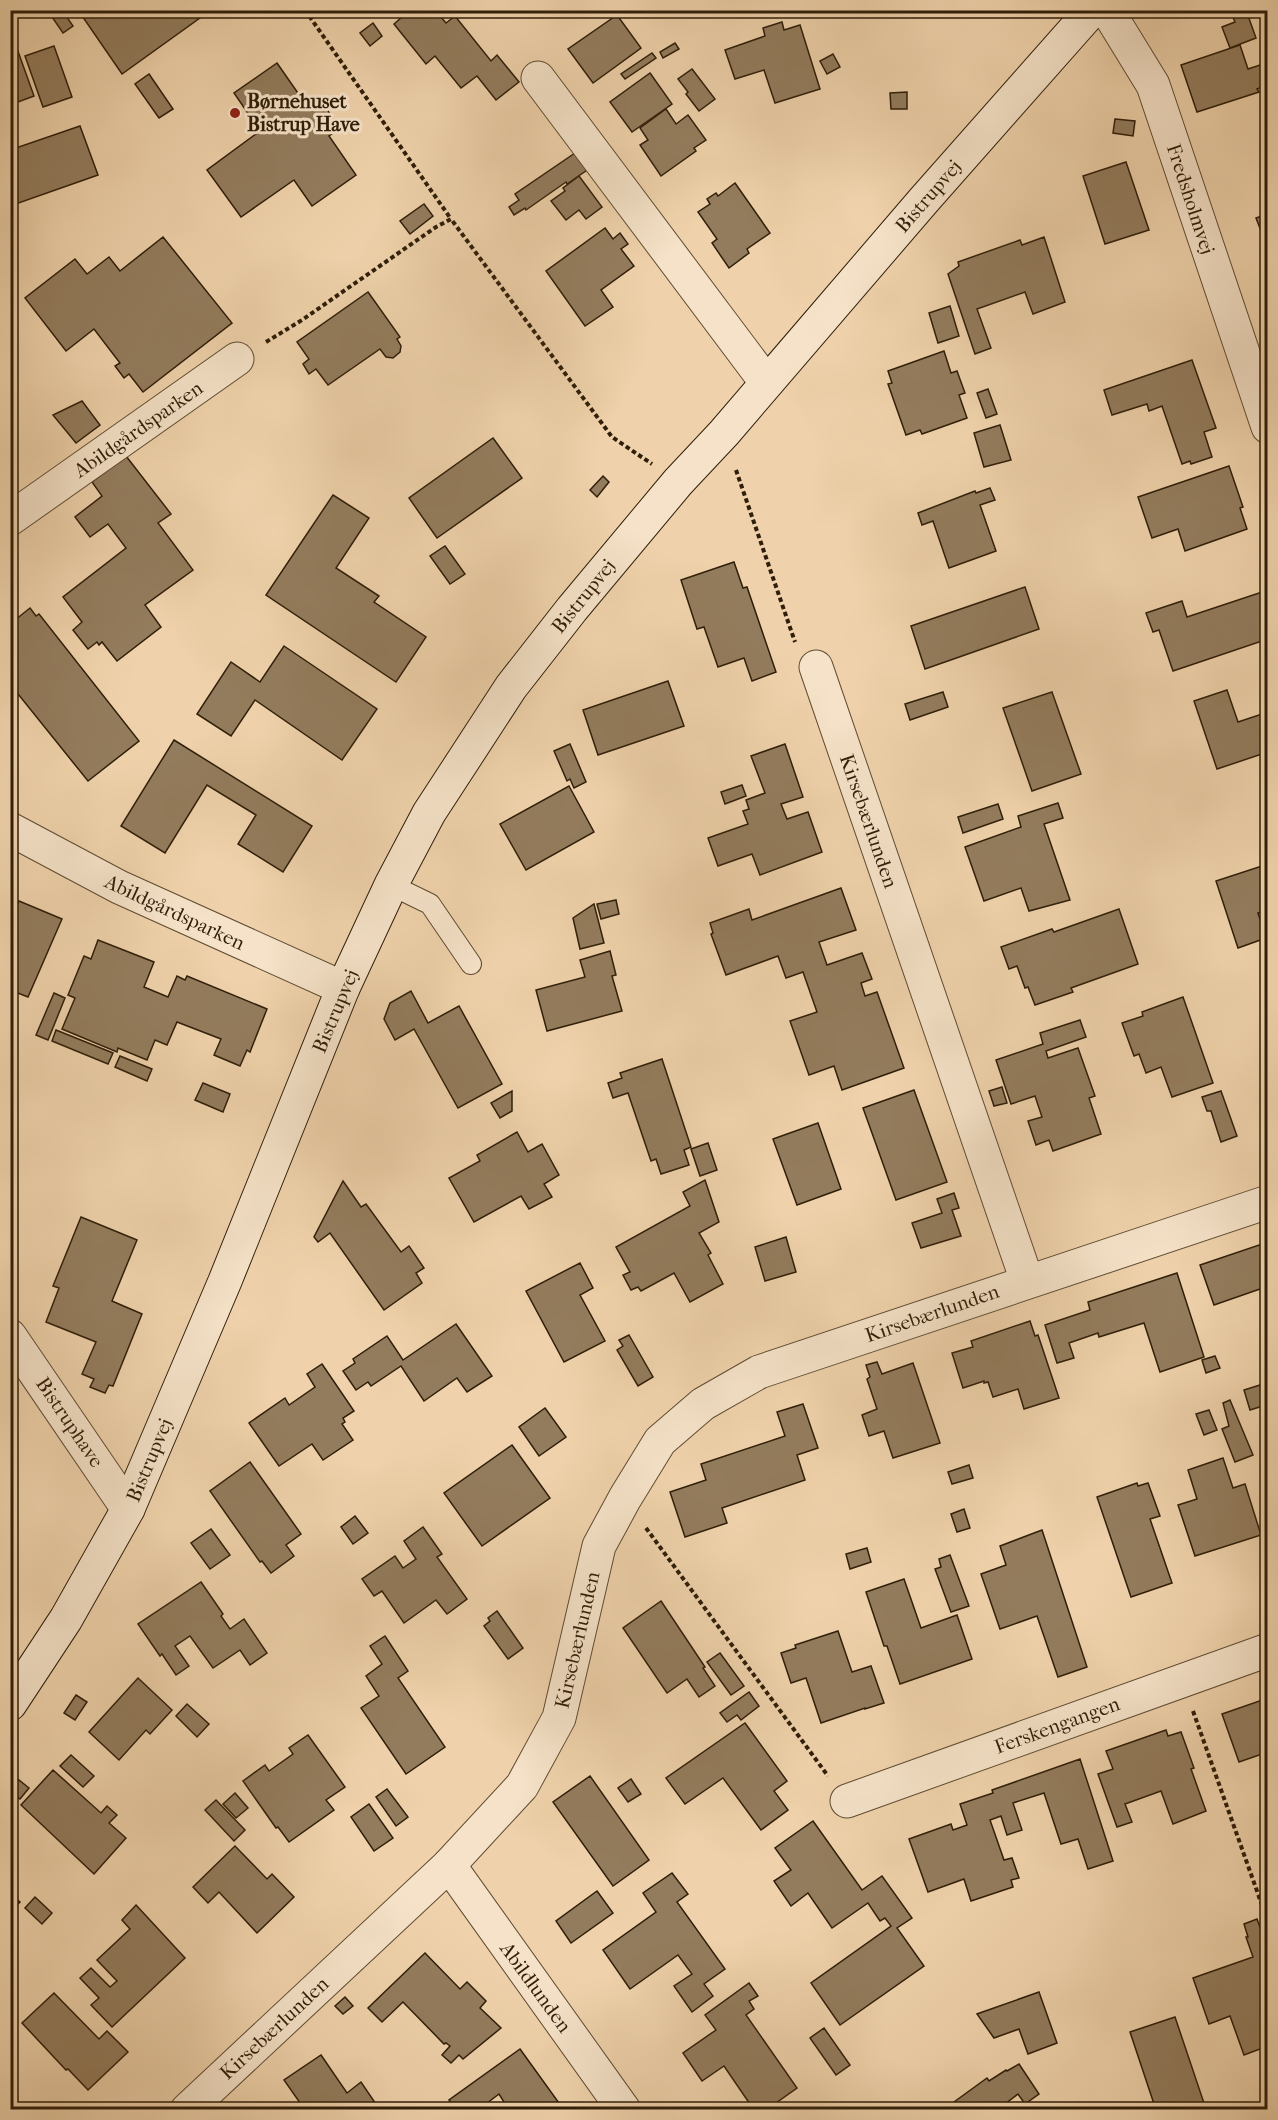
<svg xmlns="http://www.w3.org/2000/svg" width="1278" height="2120" font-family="'IM FELL French Canon',serif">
  <rect width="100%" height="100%" fill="#efd2ab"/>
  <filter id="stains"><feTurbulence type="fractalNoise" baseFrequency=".00333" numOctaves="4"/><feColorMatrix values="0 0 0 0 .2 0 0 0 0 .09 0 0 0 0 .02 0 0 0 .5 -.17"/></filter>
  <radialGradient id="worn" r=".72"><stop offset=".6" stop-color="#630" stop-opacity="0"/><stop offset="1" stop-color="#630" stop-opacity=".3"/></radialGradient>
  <!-- building -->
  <g fill="#937c5d" stroke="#2f1e09" stroke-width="1.5">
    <polygon points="56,10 62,10 73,26 63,33 50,14"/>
    <polygon points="78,10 201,10 204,15 122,74"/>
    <polygon points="410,10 435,10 446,23 455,16 491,61 497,55 519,82 496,100 477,76 461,88 435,56 426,64 394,24"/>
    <polygon points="1230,10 1246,10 1256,38 1230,48 1222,27 1235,22"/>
    <polygon points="617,15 641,48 593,83 568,49"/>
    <polygon points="782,22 784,30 800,25 820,89 775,103 764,70 735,79 725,50 765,36 763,28"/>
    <polygon points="373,23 382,36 370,46 360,33"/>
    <polygon points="10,29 34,96 10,105"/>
    <polygon points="675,43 679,49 663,58 660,52"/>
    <polygon points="1240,45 1248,69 1266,63 1268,85 1257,89 1259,92 1197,112 1181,65"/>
    <polygon points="54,46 72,97 43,107 25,56"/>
    <polygon points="652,53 656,58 625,79 621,74"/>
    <polygon points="833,54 840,67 827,74 820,61"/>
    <polygon points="277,63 309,109 321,101 340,128 329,136 356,175 312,206 294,180 241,217 207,170 260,131 234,93"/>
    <polygon points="692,69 715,99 699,111 686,94 688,92 678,79"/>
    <polygon points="650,73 672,104 632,132 610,102"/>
    <polygon points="149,74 173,109 159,118 135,84"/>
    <polygon points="907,92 907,109 891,109 890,93"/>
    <polygon points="666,109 676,124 688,115 706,140 694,148 696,151 661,176 640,145 648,140 640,128"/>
    <polygon points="1115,119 1135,121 1133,136 1113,133"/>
    <polygon points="80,126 98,175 10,206 10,150"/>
    <polygon points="578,151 590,168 567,184 566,182 526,210 525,208 514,215 509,207 519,200 515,194"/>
    <polygon points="1126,162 1149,230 1105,244 1083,176"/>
    <polygon points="579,176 602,207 586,219 579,210 566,220 551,201 565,191 563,188"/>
    <polygon points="735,183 770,233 747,249 749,253 729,268 712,243 717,239 698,212 710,204 707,199 716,193 718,196"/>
    <polygon points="424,204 433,216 410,234 400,221"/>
    <polygon points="1268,214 1268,249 1256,218"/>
    <polygon points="605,228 613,239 620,233 628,244 621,249 634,266 601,290 613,307 585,326 546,271"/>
    <polygon points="163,237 232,323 143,392 129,374 124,378 115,366 120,363 94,329 66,351 25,298 75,259 87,274 109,257 120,271"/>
    <polygon points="1044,237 1065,302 1033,314 1025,292 977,309 991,348 975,354 948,274 959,266 958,262 1020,240 1022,245"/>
    <polygon points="368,292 400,337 397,339 401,346 400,352 393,358 386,357 380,349 328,385 316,369 309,374 303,364 309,359 297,342"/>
    <polygon points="950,306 959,336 938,343 929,313"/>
    <polygon points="944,351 951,373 957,371 965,393 959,395 967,418 922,434 920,430 906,435 888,384 892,383 888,371"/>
    <polygon points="1192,360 1216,428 1204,432 1212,457 1191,464 1190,461 1182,464 1162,406 1149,411 1147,404 1112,415 1104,390"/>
    <polygon points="988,389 997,414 986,418 977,393"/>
    <polygon points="82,401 100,425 76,443 53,415"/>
    <polygon points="1000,425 1011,460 984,467 974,433"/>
    <polygon points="493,438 522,478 437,538 409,498"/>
    <polygon points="126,456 171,514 158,523 193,570 145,605 161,627 117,661 102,642 99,645 97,642 88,649 73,630 82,622 63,597 126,548 108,524 90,537 75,517 102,496 92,482"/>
    <polygon points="1229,466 1243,507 1240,508 1247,529 1185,551 1178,529 1152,538 1138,497"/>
    <polygon points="603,476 609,482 597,497 590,490"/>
    <polygon points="990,488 995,500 980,505 996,551 949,568 933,521 922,525 918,513 975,491 976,493"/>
    <polygon points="333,495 369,518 336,568 379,596 374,602 426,637 396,682 266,595"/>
    <polygon points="445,546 465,574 450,584 430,556"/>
    <polygon points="734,562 743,588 747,587 776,672 752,681 744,658 718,667 704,627 697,629 681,580"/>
    <polygon points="1025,587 1039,629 925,669 911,626"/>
    <polygon points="1268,590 1268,639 1173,671 1159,630 1153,632 1146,613 1182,601 1187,617"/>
    <polygon points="30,608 36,616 39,614 139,741 88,781 10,684 10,624"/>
    <polygon points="284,646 377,709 342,760 255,700 231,736 197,714 231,662 260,682"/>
    <polygon points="668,681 684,726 598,755 583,710"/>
    <polygon points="1227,690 1238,722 1268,712 1268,752 1217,769 1194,701"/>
    <polygon points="943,692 948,707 910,720 905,704"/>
    <polygon points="1052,692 1081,774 1032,791 1003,708"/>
    <polygon points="174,740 312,826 283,872 238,844 256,815 207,785 165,853 121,826"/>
    <polygon points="570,744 586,782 574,788 570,779 567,781 554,751"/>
    <polygon points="785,744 803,797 781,804 787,819 808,812 822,852 760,875 752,854 718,866 708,838 748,824 743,811 749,809 746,800 765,793 751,756"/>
    <polygon points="742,785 746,796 725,804 721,792"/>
    <polygon points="569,786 594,832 526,870 500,824"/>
    <polygon points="1058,803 1063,818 1044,824 1070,900 1029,911 1021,888 984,901 965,847 1021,827 1018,816"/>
    <polygon points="998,804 1003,819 963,833 958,817"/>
    <polygon points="1268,864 1268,910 1258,913 1266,938 1238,948 1216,881"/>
    <polygon points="841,888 856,930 819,942 827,965 862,953 872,979 861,983 865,996 877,992 904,1068 842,1090 834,1066 809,1075 790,1021 817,1012 803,972 786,978 778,956 726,975 711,934 713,933 710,923 749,909 752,920"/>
    <polygon points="616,900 619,914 601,919 597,904"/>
    <polygon points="19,901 62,919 28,997 10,990 10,919"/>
    <polygon points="594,904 604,943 580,949 573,918"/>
    <polygon points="1119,909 1138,964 1071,988 1073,992 1035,1005 1028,987 1025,988 1017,966 1009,969 1001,947 1052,929 1054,932"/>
    <polygon points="98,940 154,962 144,987 168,997 177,976 185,980 187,976 267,1009 250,1052 247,1050 240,1066 214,1055 221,1039 177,1022 167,1045 155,1040 147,1060 118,1048 117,1052 62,1029 75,998 68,995 84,956 91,959"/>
    <polygon points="610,951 616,975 612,976 622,1011 547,1031 536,990 585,977 580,960"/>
    <polygon points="411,991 428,1023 459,1006 502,1084 458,1108 414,1029 395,1040 384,1019 390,1003"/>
    <polygon points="54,993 65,998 48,1040 36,1035"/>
    <polygon points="1183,997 1213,1083 1172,1097 1161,1067 1146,1073 1139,1054 1134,1056 1122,1023 1143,1016 1142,1012"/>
    <polygon points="1080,1020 1086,1037 1046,1051 1048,1058 1078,1048 1095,1096 1089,1098 1101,1134 1053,1151 1049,1140 1036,1145 1028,1121 1042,1117 1035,1096 1011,1104 996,1060 1043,1044 1040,1033"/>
    <polygon points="56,1030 113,1053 108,1064 52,1041"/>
    <polygon points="10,1036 16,1038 10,1051"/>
    <polygon points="120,1056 152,1069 147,1081 115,1067"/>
    <polygon points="662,1059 691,1147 684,1150 689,1165 661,1174 656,1159 651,1161 628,1093 613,1098 608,1083 622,1078 620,1073"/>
    <polygon points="203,1083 230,1094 223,1112 195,1100"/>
    <polygon points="1002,1087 1007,1103 994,1106 989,1091"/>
    <polygon points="914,1090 947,1182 896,1200 863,1108"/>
    <polygon points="512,1091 512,1111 500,1118 491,1103"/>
    <polygon points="1221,1091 1237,1136 1221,1142 1211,1111 1207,1111 1202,1097"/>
    <polygon points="818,1123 841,1189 797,1205 773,1139"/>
    <polygon points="517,1132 528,1152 542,1144 559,1175 544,1184 552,1197 529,1209 521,1196 474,1222 449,1178 480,1161 477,1155"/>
    <polygon points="708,1143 717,1170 700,1176 691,1149"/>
    <polygon points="705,1180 719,1222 699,1233 711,1253 708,1255 723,1284 690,1302 674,1273 641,1291 638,1287 631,1290 623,1275 630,1272 616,1247 690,1206 683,1192"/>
    <polygon points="343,1181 361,1207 366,1204 401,1252 409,1246 424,1268 416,1273 422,1283 384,1310 330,1233 318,1242 314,1237"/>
    <polygon points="954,1193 959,1208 952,1210 961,1236 921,1248 912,1223 942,1213 937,1199"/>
    <polygon points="81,1217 137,1240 112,1301 142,1314 113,1386 109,1385 105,1393 90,1387 94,1379 82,1374 96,1342 46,1322 59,1288 53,1286"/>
    <polygon points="786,1237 796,1272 765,1281 755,1247"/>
    <polygon points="1268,1242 1268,1314 1260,1289 1214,1305 1200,1265"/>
    <polygon points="580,1263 593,1288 580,1295 605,1341 564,1362 526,1291"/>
    <polygon points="1177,1273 1204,1357 1160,1372 1144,1323 1099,1337 1098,1333 1069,1343 1074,1358 1057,1363 1045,1325 1090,1310 1088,1302"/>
    <polygon points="1030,1321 1035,1336 1038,1335 1059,1398 1024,1409 1018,1389 993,1397 988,1382 984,1383 984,1381 963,1388 952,1353 973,1347 971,1341"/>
    <polygon points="456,1324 492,1376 467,1392 457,1378 424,1401 401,1366 371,1386 368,1382 356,1390 343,1371 355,1363 353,1359 387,1336 403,1360"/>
    <polygon points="629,1335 653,1377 638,1386 617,1350 623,1346 619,1340"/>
    <polygon points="1215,1356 1220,1368 1206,1373 1202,1360"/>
    <polygon points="877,1362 882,1374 913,1363 940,1443 893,1458 884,1431 869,1436 862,1415 877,1409 867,1379 870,1377 866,1365"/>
    <polygon points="322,1364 354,1411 343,1418 345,1422 342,1424 353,1440 323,1460 312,1444 279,1466 249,1423 285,1398 289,1405 315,1387 307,1374"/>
    <polygon points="1260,1385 1266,1405 1250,1410 1244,1390"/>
    <polygon points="1230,1400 1253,1455 1235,1462 1222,1429 1229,1426 1223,1403"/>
    <polygon points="803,1404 818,1448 797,1455 805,1480 722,1508 727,1523 685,1537 670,1492 706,1480 701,1464 785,1436 777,1412"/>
    <polygon points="545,1408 566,1437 539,1456 519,1427"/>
    <polygon points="1209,1410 1217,1430 1204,1435 1196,1414"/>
    <polygon points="512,1445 550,1498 482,1546 444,1493"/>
    <polygon points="1223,1458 1233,1488 1245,1484 1261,1535 1195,1556 1178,1505 1197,1499 1188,1470"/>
    <polygon points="250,1462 301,1534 286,1545 294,1556 271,1573 262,1561 260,1562 210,1491"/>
    <polygon points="969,1465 973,1478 952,1484 948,1472"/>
    <polygon points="1137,1483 1138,1486 1148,1483 1160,1516 1150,1519 1172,1583 1131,1597 1097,1497"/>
    <polygon points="964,1509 970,1528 957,1532 951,1514"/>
    <polygon points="355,1516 368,1533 353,1544 341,1527"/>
    <polygon points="423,1527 442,1554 437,1557 467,1599 447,1614 436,1600 404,1623 382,1591 374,1596 362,1579 395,1556 403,1568 416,1559 404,1541"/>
    <polygon points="211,1529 230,1555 210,1569 191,1543"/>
    <polygon points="1042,1530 1087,1667 1058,1677 1037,1616 1000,1629 981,1574 1006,1565 1000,1546"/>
    <polygon points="867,1548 871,1562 850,1569 846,1554"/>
    <polygon points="950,1555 969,1606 951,1612 935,1569 941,1567 939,1559"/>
    <polygon points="904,1579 921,1628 957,1615 972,1659 900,1684 887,1646 884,1646 866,1592"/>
    <polygon points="201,1582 223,1614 221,1616 230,1629 244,1619 267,1653 250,1665 240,1650 213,1668 190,1636 175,1646 189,1666 176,1675 162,1654 160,1656 138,1624"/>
    <polygon points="661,1601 705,1667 703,1668 715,1686 699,1697 687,1679 667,1693 623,1628"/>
    <polygon points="497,1611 523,1648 508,1659 484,1626 490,1621 488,1618"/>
    <polygon points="838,1631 852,1672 871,1666 884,1703 865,1709 865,1708 821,1723 806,1678 791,1683 781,1653 796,1648 795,1645"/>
    <polygon points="385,1636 408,1671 398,1678 445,1747 406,1774 361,1708 379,1696 366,1676 382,1664 370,1646"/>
    <polygon points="720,1653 744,1686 731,1695 707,1662"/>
    <polygon points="138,1678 172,1710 150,1734 146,1730 119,1760 89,1732"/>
    <polygon points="749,1692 759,1706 741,1720 737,1715 727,1722 720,1713"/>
    <polygon points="76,1695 87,1702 75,1720 64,1713"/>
    <polygon points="1268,1698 1268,1752 1239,1762 1222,1714"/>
    <polygon points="187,1704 209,1724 197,1737 176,1716"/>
    <polygon points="745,1723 787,1781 774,1791 788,1810 761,1830 723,1778 685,1804 666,1778"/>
    <polygon points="1166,1730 1168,1736 1181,1732 1194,1768 1191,1769 1206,1811 1173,1824 1161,1791 1125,1804 1132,1822 1117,1827 1098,1774 1113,1769 1106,1751"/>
    <polygon points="308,1735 345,1787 326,1800 334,1810 289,1842 278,1827 276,1828 243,1781 265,1765 269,1771 293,1754 289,1748"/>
    <polygon points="71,1755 94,1776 83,1787 60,1766"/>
    <polygon points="1080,1759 1113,1861 1088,1869 1078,1839 1061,1844 1044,1793 1013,1803 1022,1830 1007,1835 1001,1816 990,1820 1004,1860 1012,1858 1019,1878 1011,1880 1013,1887 971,1901 964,1879 928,1892 909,1839 951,1824 953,1830 967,1825 960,1804 993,1793 992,1790"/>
    <polygon points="53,1770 101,1813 107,1806 117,1815 109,1823 126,1838 94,1874 21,1805"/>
    <polygon points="14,1776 29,1788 20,1799 10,1792 10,1781"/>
    <polygon points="590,1776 649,1860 613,1886 553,1802"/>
    <polygon points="631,1779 641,1794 628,1802 618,1788"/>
    <polygon points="387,1789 408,1817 396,1826 376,1797"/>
    <polygon points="235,1793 248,1808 236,1818 223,1804"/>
    <polygon points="216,1800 245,1830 234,1841 205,1810"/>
    <polygon points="369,1804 393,1838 374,1851 351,1817"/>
    <polygon points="813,1821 862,1890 882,1876 912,1918 897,1928 924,1966 840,2025 811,1983 891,1926 885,1918 880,1921 868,1903 832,1928 808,1893 791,1906 774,1881 791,1870 775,1848"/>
    <polygon points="235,1846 267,1879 272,1874 294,1897 257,1933 219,1892 208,1903 193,1887"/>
    <polygon points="672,1873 688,1894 677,1902 725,1969 704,1984 713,1996 692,2012 674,1986 692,1974 678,1955 630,1989 603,1950 656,1912 643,1893"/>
    <polygon points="597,1891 613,1913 571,1943 556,1921"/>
    <polygon points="10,1893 20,1902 10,1912"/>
    <polygon points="35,1897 52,1913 42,1924 25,1908"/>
    <polygon points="136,1905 185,1958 112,2027 91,2005 99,1998 80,1978 91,1968 110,1987 117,1981 97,1960 130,1929 122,1920"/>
    <polygon points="1257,1919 1268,1949 1268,1984 1265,1985 1268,1992 1268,2046 1244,2055 1230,2016 1209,2024 1193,1978 1253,1957 1246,1937 1248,1937 1244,1924"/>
    <polygon points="425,1953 460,1989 467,1982 486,2001 480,2008 501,2028 463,2059 459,2055 451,2063 442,2055 450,2046 446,2043 444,2044 403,2002 382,2022 368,2008"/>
    <polygon points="749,1983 758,1996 749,2001 754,2009 746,2015 797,2088 766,2110 754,2110 724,2066 702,2081 683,2053 716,2030 705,2015"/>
    <polygon points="1039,1992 1057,2043 1028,2054 1019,2029 994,2038 977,2014"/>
    <polygon points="54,1993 99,2039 107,2031 128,2052 88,2090 68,2069 66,2070 22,2023"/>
    <polygon points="345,1997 353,2006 343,2014 335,2006"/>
    <polygon points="1175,2017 1206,2109 1204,2110 1156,2110 1130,2032"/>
    <polygon points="824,2028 850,2065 836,2075 810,2038"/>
    <polygon points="520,2049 564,2110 509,2110 499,2094 478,2110 456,2110 449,2100"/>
    <polygon points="321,2055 347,2093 361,2082 380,2110 305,2110 284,2080"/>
    <polygon points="1019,2064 1039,2094 1025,2104 1018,2094 1005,2104 1010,2110 943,2110 987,2078 989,2081 1006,2070 1007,2071"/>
  </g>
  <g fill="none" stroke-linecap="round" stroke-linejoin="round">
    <!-- lane casing -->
    <g stroke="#5f4b32" stroke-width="22">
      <polyline id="lane" points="391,885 430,904 471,964"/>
    </g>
    <!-- street casing -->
    <g stroke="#5f4b32" stroke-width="35">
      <g id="street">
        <polyline points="1107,10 1153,85 1268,427"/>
        <polyline points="538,78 766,382"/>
        <polyline points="10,519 237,359"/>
        <polyline points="816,667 1027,1281"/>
        <polyline points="10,829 119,887 343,988"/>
        <polyline points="10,1336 128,1509"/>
        <polyline points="847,1801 1268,1650"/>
        <polyline points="449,1865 624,2110"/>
        <polyline points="187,2110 449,1865 522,1786 559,1718 599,1546 625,1498 660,1441 703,1404 759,1372 1268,1202"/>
      </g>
    </g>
    <!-- secondary casing -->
    <g stroke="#2f1e09" stroke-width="35">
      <polyline id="secondary" points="10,1704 66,1619 128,1509 225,1281 343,988 391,885 429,813 511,687 572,609 678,482 724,433 924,200 1092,10"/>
    </g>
    <!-- path -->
    <g stroke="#2f1e09" stroke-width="4" stroke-dasharray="4.5 3" stroke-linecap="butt">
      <polyline points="305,10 451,219"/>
      <polyline points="266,342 302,320 436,227 451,219 612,437 652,464"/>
      <polyline points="736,470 795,642"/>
      <polyline points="646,1528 828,1776"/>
      <polyline points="1193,1711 1268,1922"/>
    </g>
    <!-- lane -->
    <use href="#lane" stroke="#f5e2c8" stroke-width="20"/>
    <!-- street -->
    <use href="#street" stroke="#f5e2c8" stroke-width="33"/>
    <!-- secondary -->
    <use href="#secondary" stroke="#f5e2c8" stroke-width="33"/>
  </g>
  <!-- markers -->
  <circle fill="#8f2418" stroke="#f5e2c8" stroke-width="2" cx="235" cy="113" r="6"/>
  <g text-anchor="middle" stroke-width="6" stroke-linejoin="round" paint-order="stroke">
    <!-- poi labels -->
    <g font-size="20" font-weight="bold" fill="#2f1e09" stroke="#f5e2c8" text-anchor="start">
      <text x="247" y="108">Børnehuset<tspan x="247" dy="23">Bistrup Have</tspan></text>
    </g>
    <!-- street labels -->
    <g font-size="20" fill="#2f1e09" stroke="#f5e2c8">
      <text transform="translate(928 196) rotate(-49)" y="7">Bistrupvej</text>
      <text transform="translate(1191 199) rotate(72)" y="7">Fredsholmvej</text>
      <text transform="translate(138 429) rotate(-35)" y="7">Abildgårdsparken</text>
      <text transform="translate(583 596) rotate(-51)" y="7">Bistrupvej</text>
      <text transform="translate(869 821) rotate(71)" y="7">Kirsebærlunden</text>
      <text transform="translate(175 912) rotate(25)" y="7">Abildgårdsparken</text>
      <text transform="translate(335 1011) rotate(-67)" y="7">Bistrupvej</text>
      <text transform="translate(932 1313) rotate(-19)" y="7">Kirsebærlunden</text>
      <text transform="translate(70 1422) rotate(56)" y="7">Bistruphave</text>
      <text transform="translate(149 1460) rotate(-67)" y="7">Bistrupvej</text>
      <text transform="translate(577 1640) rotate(-77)" y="7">Kirsebærlunden</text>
      <text transform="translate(1057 1725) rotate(-20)" y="7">Ferskengangen</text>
      <text transform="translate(536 1987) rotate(54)" y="7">Abildlunden</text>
      <text transform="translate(274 2028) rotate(-43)" y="7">Kirsebærlunden</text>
    </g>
  </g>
  <!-- margin -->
  <rect width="1278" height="2120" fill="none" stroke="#efd2ab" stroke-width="36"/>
  <rect x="12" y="12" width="1254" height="2096" fill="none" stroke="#2f1e09" stroke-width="3"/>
  <rect x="18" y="18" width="1242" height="2084" fill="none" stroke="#2f1e09" stroke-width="1.5"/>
  <rect width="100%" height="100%" filter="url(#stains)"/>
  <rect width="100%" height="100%" fill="url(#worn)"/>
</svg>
